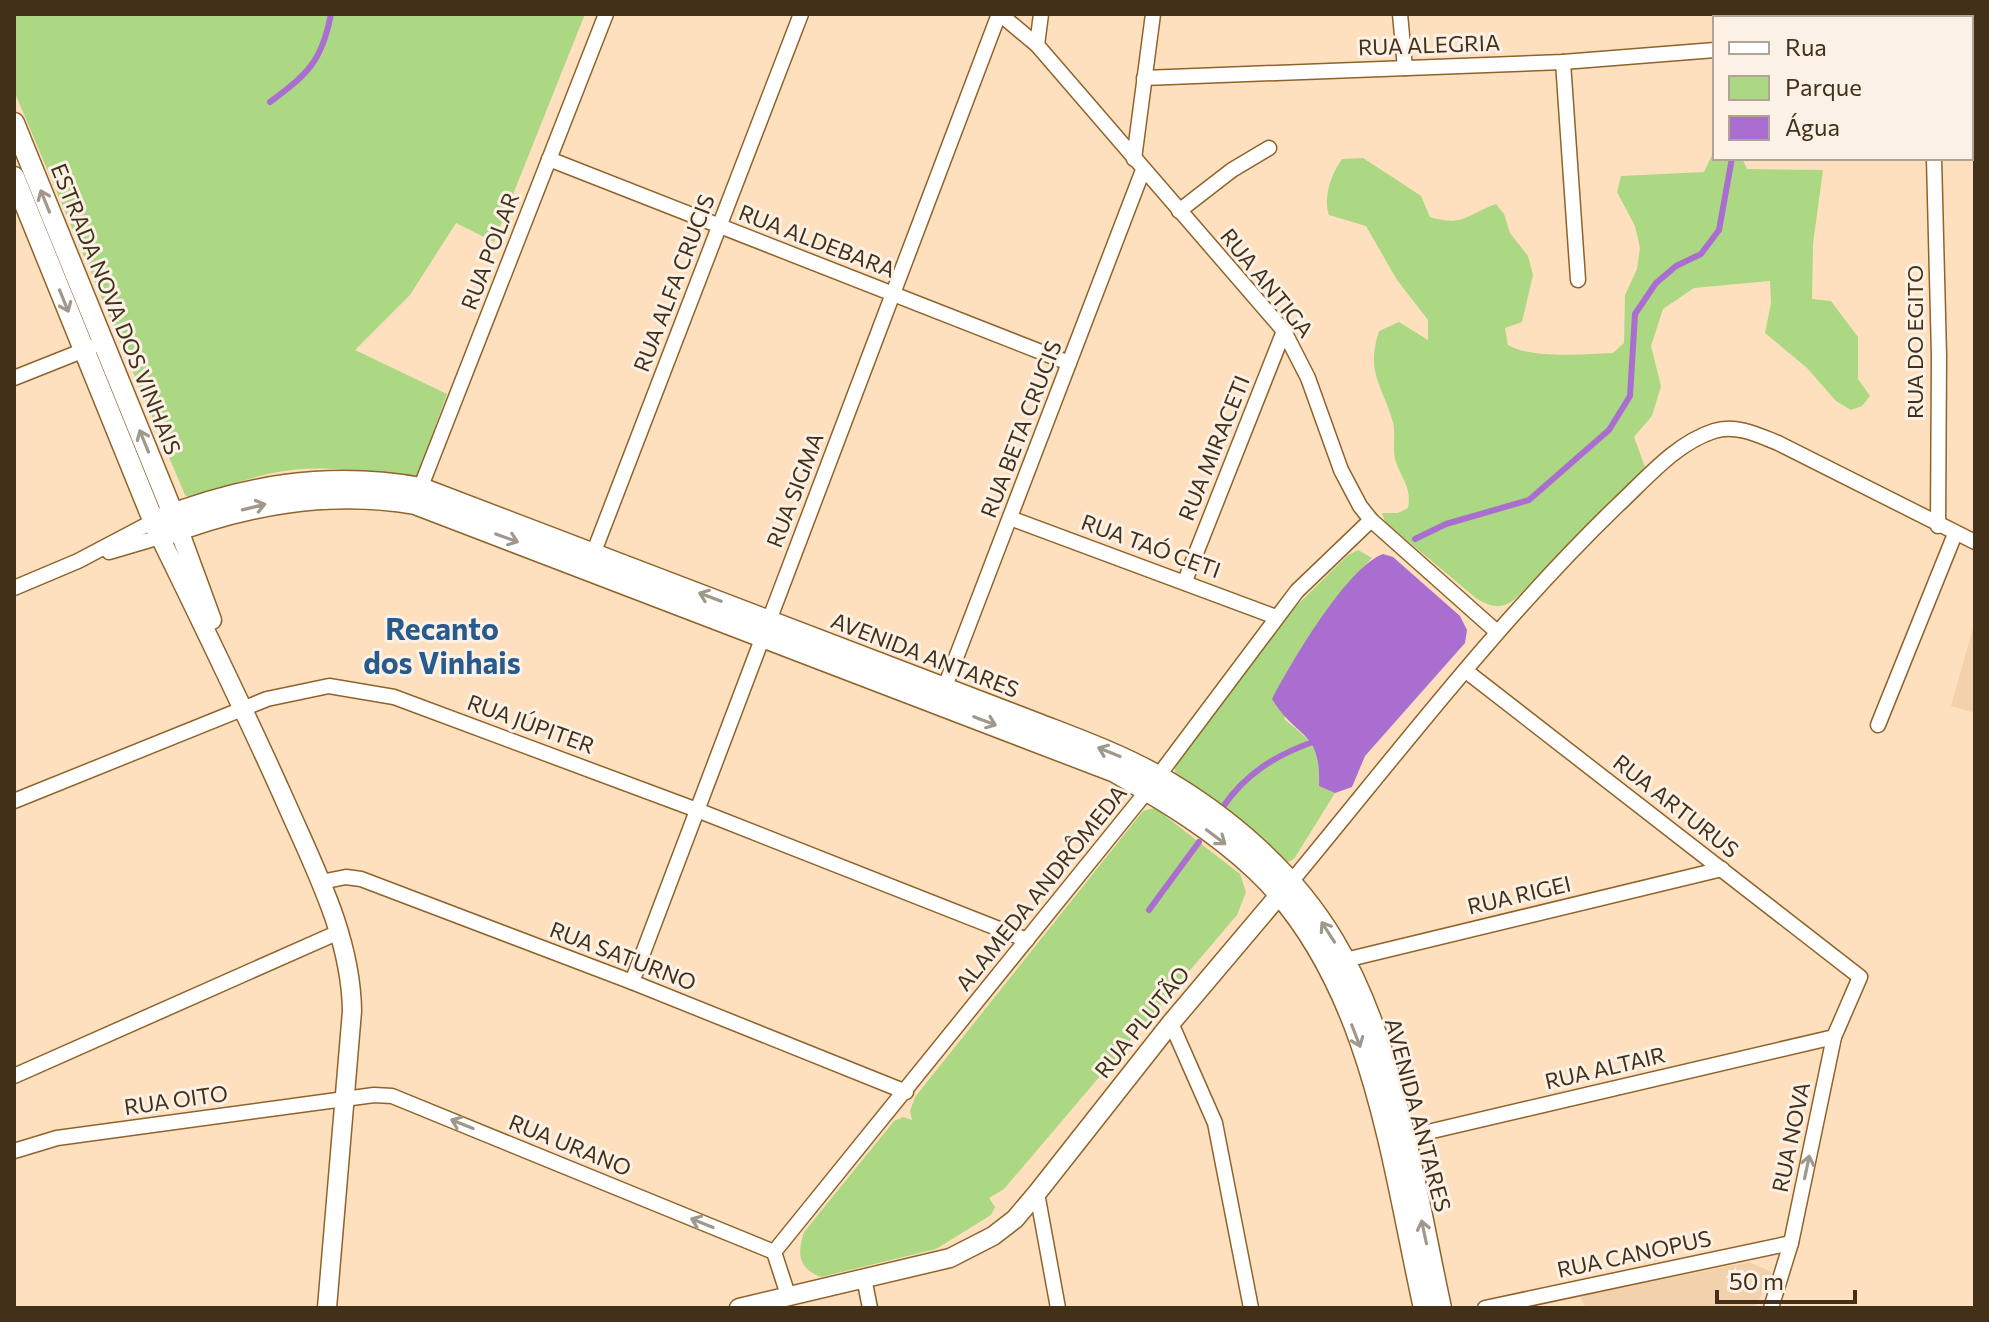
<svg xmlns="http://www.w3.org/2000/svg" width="1989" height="1322" font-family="Commissioner,sans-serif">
  <rect width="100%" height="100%" fill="#fee0be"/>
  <!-- built -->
  <g fill="#f2d1ac">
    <polygon points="1975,621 1975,713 1951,706"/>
    <polygon points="1749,1262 1772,1272 1755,1308 1586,1308 1580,1296"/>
  </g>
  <!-- green -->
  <g fill="#acd884">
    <path d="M14 14H585L494 242 456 223 410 295 355 350 447 394 416 479C368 471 316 463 268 474 242 480 216 490 191 498L185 495 14 91Z"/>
    <path d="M1715 149V158H1742L1747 169 1823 170 1813 244 1812 299 1831 301 1858 337V379L1870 396 1862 406 1851 410 1836 401 1807 368 1765 333 1771 303 1770 281 1694 288 1663 309 1651 346 1661 386 1652 416 1634 437 1645 467 1515 599C1501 610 1492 607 1477 599L1385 522 1382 513H1398L1408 508C1412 488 1402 480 1396 462 1391 448 1397 433 1392 419 1381 383 1366 372 1379 331L1399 322 1428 340V320L1397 280 1366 226 1329 215C1323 198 1331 174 1342 159L1363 158 1400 182 1421 196 1430 217C1463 227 1466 215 1496 204L1504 214 1510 233 1528 256 1533 275 1522 322 1505 328 1508 345C1532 359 1585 354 1613 353L1624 343 1625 295 1637 269 1640 248 1635 226 1617 192 1621 176 1704 172Z"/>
    <path d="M1358 550 1372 558 1347 584 1284 719C1313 742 1320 748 1319 786L1335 793 1294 859 1286 863 1179 780 1175 774V762L1281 621 1348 555Z"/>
    <path d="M1155 808 1240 874 1246 892 1237 915 1004 1189 989 1198 995 1207 991 1215 936 1249 821 1277C798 1268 797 1254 804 1232L894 1121 903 1117 912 1120 910 1111 915 1097 1143 811Z"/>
  </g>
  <!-- water -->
  <path fill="#aa6dd0" d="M1383 554 1393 557 1460 616 1467 630 1465 643 1365 756 1352 787 1335 793 1319 786C1321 729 1297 740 1272 699 1291 663 1346 568 1383 554Z"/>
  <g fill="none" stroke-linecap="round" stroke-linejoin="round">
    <!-- stream -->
    <g stroke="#aa6dd0" stroke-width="6">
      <polyline points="1721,14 1721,18"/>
      <path d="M270 102C308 74 322 61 331 14"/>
      <polyline points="1415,539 1446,524 1529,500 1609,430 1630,396 1635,314 1656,283 1676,266 1701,254 1719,230 1732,158"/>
      <path d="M1223 807C1245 774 1276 755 1313 742"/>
      <polyline points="1149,910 1199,842"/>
    </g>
    <!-- minor casing -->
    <g stroke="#8f6329" stroke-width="17">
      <g id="minor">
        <polyline points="1000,14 1037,45 1284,331 1308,378 1341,470 1360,506 1371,520 1497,632"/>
        <polyline points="1400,14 1405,68"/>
        <polyline points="1856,18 1856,14"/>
        <polyline points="1929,18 1929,14"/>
        <polyline points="1971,24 1975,24"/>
        <polyline points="1037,45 1041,14"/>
        <polyline points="1563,62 1578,280"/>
        <polyline points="1144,78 1563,62 1715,50"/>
        <polyline points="1934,158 1939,356 1938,526"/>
        <polyline points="549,159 1069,363"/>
        <polyline points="1134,159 1153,14"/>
        <polyline points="1179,211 1232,170 1269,148"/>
        <polyline points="14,378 92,347"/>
        <polyline points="418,494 606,14"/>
        <polyline points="1010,518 1276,617"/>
        <polyline points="109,552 160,537"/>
        <polyline points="590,562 801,14"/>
        <polyline points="1185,581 1284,331"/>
        <polyline points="14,588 78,561 154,521"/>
        <polyline points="1466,671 1860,977 1834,1037 1791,1243 1771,1308"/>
        <polyline points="941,697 1143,170"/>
        <polyline points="1878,725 1955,534"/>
        <polyline points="14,801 267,699 329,686 394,697 697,810 1027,940"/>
        <polyline points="321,882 346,877 361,879 632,982 906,1092"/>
        <path d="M1291 882C1397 754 1498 621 1618 505 1646 479 1676 443 1714 431 1736 424 1758 435 1778 443L1975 542"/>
        <polyline points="1337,962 1722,869"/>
        <polyline points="632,982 999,14"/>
        <polyline points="1171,1023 1215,1123 1251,1308"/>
        <polyline points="14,1076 339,932"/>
        <polyline points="1398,1139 1834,1037"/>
        <polyline points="14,1151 57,1138 374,1095 392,1096 774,1252"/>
        <polyline points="1037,1193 1058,1308"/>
        <polyline points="864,1278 870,1308"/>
        <polyline points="788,1295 774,1252 1147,791 1297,591 1371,520"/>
        <polyline points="1485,1308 1791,1243"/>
      </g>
    </g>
    <!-- tertiary casing -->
    <g stroke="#8f6329" stroke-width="21">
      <g id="tertiary">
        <polyline points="179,530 212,620"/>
        <path d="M160 537C203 625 246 713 286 803 315 869 351 937 352 1011L327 1308"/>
        <polyline points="739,1308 950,1258 993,1236 1015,1219 1037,1193 1171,1023 1286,887"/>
      </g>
    </g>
    <!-- secondary casing -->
    <g stroke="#8f6329" stroke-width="23">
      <g id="secondary">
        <polyline points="14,123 178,526"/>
        <path d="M14 177 160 537C243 505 326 489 415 504L1115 772C1165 801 1214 830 1256 870 1372 980 1391 1160 1424 1308"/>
        <path d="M154 521C242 486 327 471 421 488L1036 723C1077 739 1119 754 1158 776 1228 816 1293 872 1334 941 1395 1042 1416 1194 1441 1308"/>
      </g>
    </g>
    <!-- minor -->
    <use href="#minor" stroke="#fff" stroke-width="14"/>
    <!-- tertiary -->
    <use href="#tertiary" stroke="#fff" stroke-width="18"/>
    <!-- secondary -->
    <use href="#secondary" stroke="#fff" stroke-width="20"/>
  </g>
  <!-- one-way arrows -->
  <defs><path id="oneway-shaft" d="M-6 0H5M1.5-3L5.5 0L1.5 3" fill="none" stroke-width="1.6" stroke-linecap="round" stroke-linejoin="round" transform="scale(2)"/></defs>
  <g stroke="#a1988c">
    <use href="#oneway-shaft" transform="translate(45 201) rotate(-112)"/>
    <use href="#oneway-shaft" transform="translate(64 301) rotate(68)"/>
    <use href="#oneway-shaft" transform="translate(144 441) rotate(-112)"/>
    <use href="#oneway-shaft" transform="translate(254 507) rotate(-14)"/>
    <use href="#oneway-shaft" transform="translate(507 538) rotate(20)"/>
    <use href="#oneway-shaft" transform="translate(710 597) rotate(-159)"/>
    <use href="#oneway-shaft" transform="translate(985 721) rotate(21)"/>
    <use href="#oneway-shaft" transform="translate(1109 752) rotate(-158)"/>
    <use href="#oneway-shaft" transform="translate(1216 837) rotate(37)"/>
    <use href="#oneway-shaft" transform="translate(1328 932) rotate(-123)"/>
    <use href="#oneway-shaft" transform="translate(1356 1036) rotate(69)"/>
    <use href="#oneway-shaft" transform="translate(462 1124) rotate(-158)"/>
    <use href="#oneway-shaft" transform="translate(1807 1167) rotate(-78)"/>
    <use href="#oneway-shaft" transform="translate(702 1223) rotate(-158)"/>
    <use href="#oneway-shaft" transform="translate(1424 1232) rotate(-102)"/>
  </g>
  <g text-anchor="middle" stroke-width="6" stroke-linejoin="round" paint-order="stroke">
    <!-- street labels -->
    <g font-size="22" fill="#433018" stroke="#fbf1e6">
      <text transform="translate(1429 45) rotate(-2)" y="8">RUA ALEGRIA</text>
      <text transform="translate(817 241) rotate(21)" y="8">RUA ALDEBARA</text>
      <text transform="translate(490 251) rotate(-69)" y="8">RUA POLAR</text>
      <text transform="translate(674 283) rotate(-69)" y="8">RUA ALFA CRUCIS</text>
      <text transform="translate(1267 283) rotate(51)" y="8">RUA ANTIGA</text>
      <text transform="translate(116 309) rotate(68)" y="8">ESTRADA NOVA DOS VINHAIS</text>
      <text transform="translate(1915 342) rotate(-90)" y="8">RUA DO EGITO</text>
      <text transform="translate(1021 429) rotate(-69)" y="8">RUA BETA CRUCIS</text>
      <text transform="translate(1214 448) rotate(-68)" y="8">RUA MIRACETI</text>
      <text transform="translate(795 490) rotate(-69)" y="8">RUA SIGMA</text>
      <text transform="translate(1151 546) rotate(20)" y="8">RUA TAÓ CETI</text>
      <text transform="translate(925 655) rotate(21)" y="8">AVENIDA ANTARES</text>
      <text transform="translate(531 724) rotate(20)" y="8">RUA JÚPITER</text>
      <text transform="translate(1676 806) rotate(38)" y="8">RUA ARTURUS</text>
      <text transform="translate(1041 888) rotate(-51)" y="8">ALAMEDA ANDRÔMEDA</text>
      <text transform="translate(1519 895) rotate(-13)" y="8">RUA RIGEI</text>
      <text transform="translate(623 956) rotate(21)" y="8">RUA SATURNO</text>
      <text transform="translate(1142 1022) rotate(-51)" y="8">RUA PLUTÃO</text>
      <text transform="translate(1605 1068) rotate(-13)" y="8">RUA ALTAIR</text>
      <text transform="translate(176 1100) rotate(-8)" y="8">RUA OITO</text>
      <text transform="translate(1418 1115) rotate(75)" y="8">AVENIDA ANTARES</text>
      <text transform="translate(1791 1137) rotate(-78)" y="8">RUA NOVA</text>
      <text transform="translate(570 1145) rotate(22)" y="8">RUA URANO</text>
      <text transform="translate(1634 1254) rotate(-12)" y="8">RUA CANOPUS</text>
    </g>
    <!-- district labels -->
    <g font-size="30" font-weight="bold" fill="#275a8d" stroke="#fbf1e6">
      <text x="442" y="640">Recanto<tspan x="442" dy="34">dos Vinhais</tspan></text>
    </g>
  </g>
  <!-- border -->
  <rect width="1989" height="1322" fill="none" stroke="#433018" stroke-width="32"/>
  <!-- legend -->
  <rect x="1713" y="16" width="260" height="144" fill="#fbf1e6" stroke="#b1a494" stroke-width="2"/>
  <rect x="1729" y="42" width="40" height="12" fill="#ffffff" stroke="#b1a494" stroke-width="2"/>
  <text x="1785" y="56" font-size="24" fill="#433018">Rua</text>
  <rect x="1729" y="76" width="40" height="24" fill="#acd884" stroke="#b1a494" stroke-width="2"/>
  <text x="1785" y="96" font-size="24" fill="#433018">Parque</text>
  <rect x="1729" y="116" width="40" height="24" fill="#aa6dd0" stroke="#b1a494" stroke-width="2"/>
  <text x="1785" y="136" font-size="24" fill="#433018">Água</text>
  <!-- scale -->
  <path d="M1717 1290v12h138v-12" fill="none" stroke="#433018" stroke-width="4"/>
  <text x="1729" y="1290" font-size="24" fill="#433018" stroke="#fbf1e6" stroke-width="6" paint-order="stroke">50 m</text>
</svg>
